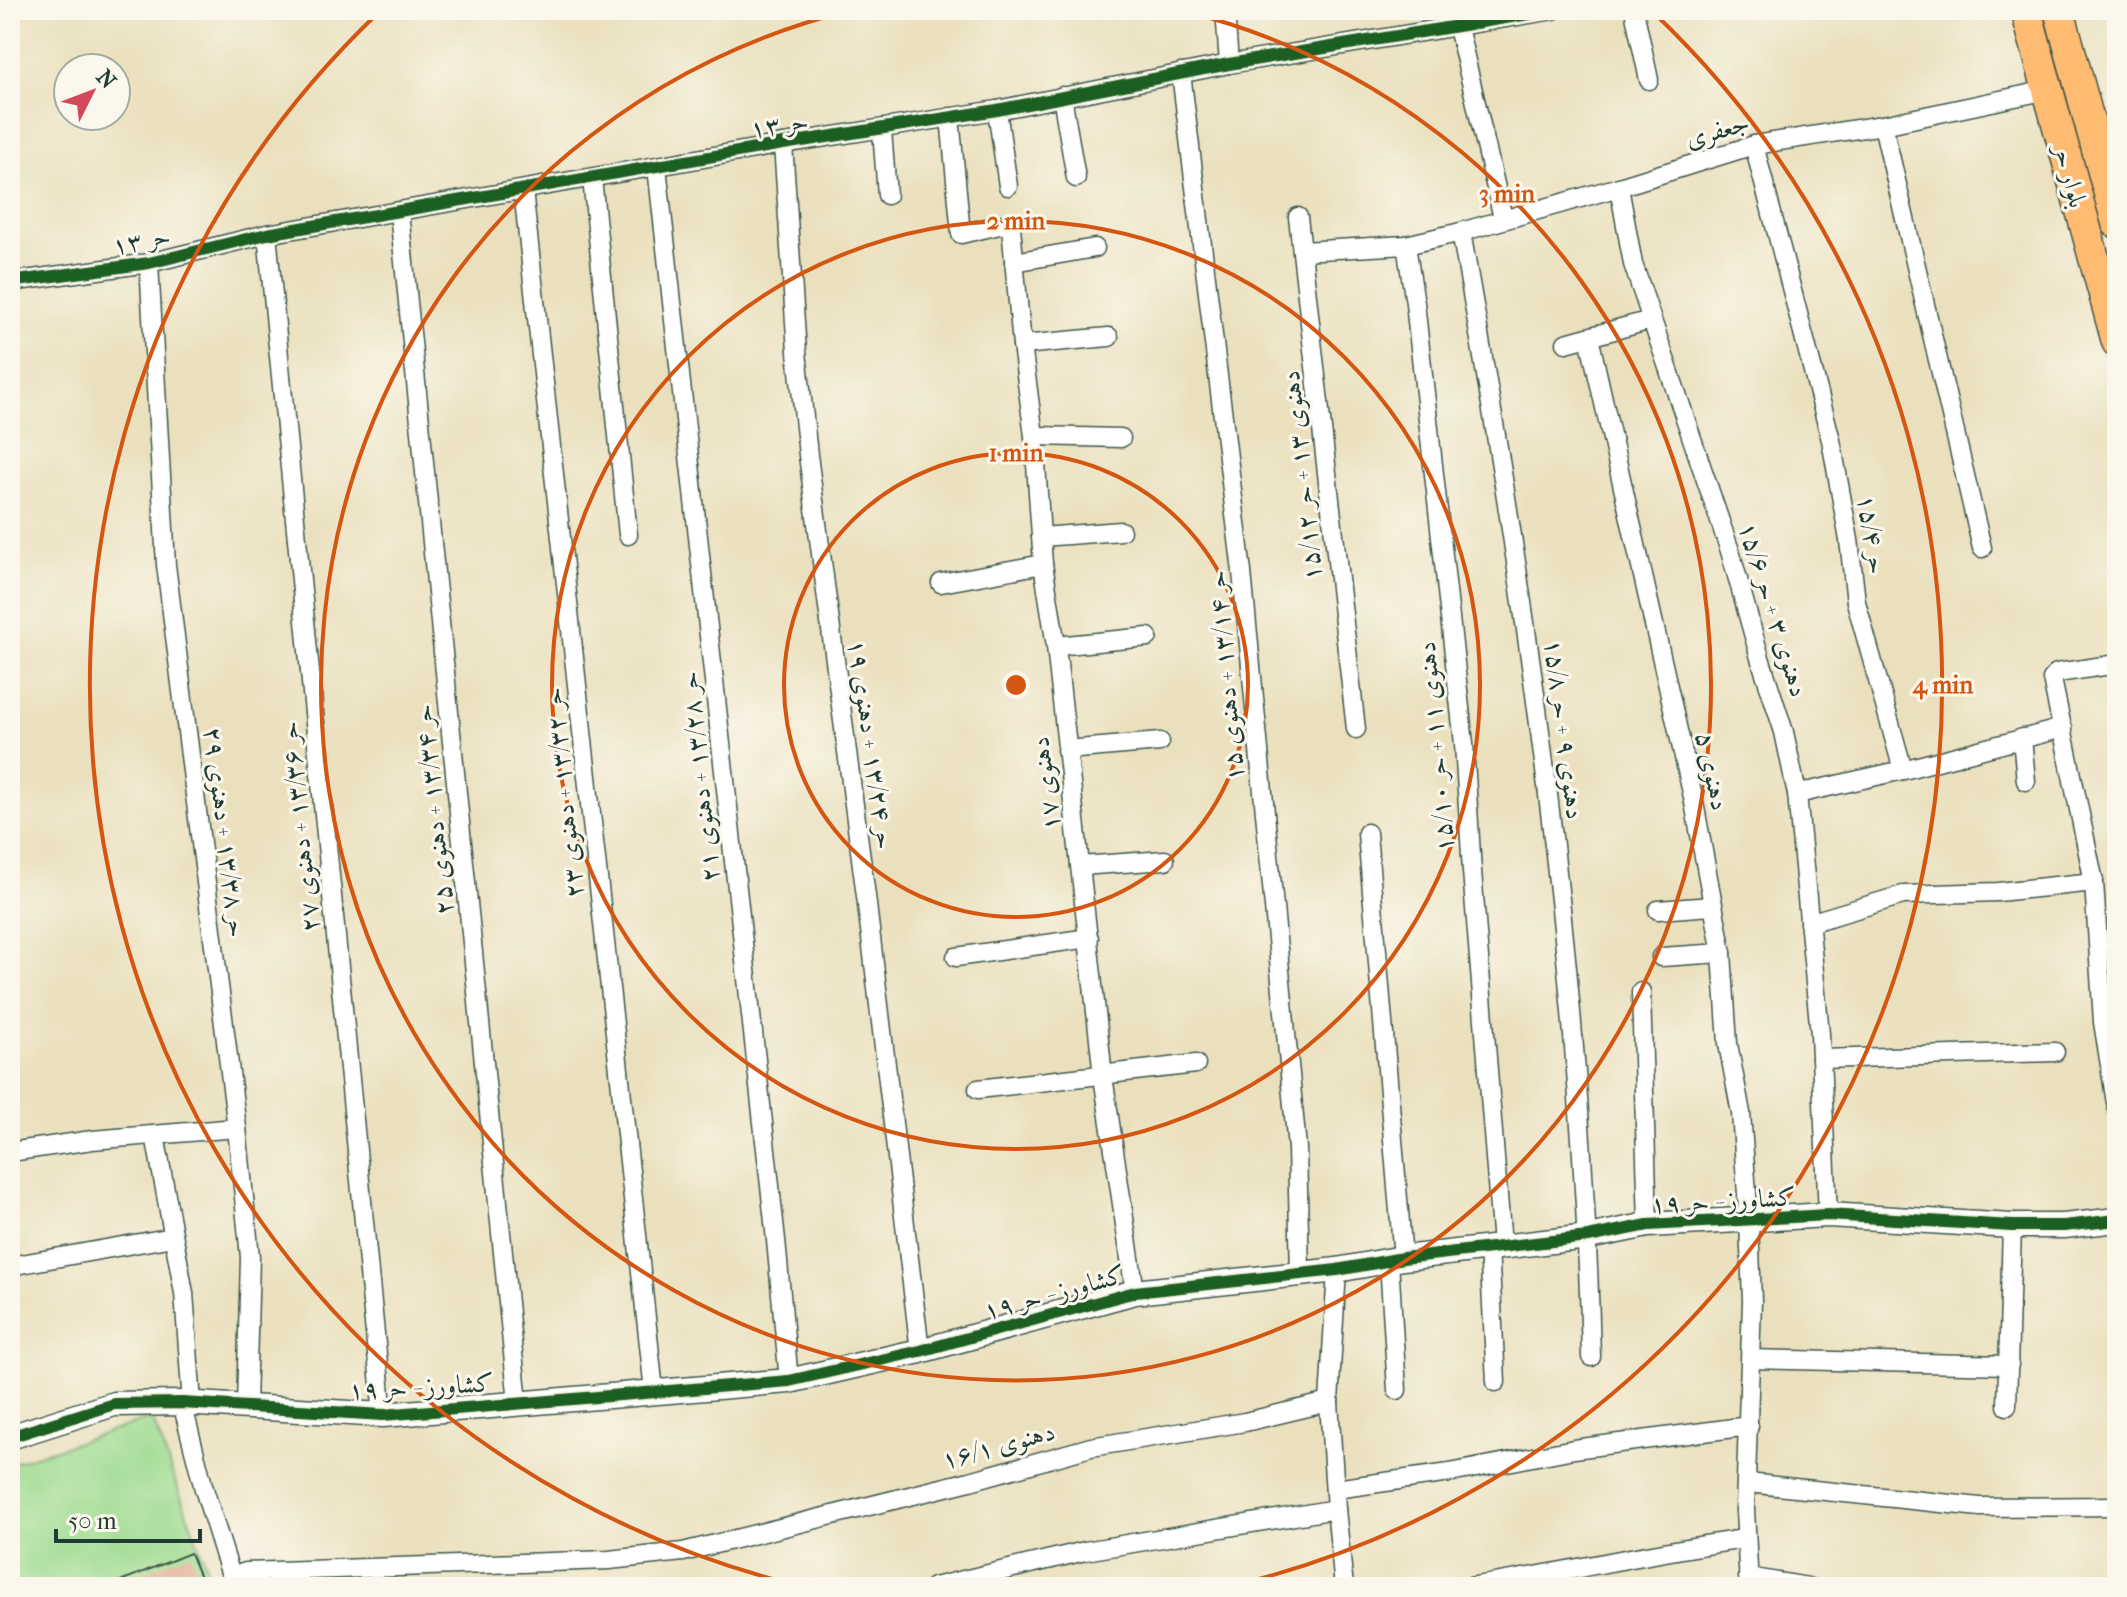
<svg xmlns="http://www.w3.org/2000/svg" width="2127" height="1597" font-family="'IM FELL French Canon',Amiri,serif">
  <rect width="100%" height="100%" fill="#fbf7ec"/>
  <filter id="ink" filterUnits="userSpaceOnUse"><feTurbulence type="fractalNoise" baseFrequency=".0125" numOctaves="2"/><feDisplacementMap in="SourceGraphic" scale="16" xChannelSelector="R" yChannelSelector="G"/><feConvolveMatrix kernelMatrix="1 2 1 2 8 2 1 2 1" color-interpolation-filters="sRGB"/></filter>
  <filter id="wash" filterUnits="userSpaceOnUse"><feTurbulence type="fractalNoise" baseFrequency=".006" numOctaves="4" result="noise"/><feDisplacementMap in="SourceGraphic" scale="32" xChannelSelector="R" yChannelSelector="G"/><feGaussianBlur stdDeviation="1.8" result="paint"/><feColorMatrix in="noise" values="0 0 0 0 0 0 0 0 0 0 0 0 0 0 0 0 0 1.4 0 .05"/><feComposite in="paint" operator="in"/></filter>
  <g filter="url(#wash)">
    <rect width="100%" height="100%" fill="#eae0bd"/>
    <!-- green -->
    <polygon fill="#9fdb90" stroke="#5f8c62" stroke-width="2" points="152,1418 214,1587 10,1587 10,1464"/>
    <g id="blocks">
      <!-- building -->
      <polygon fill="#e0a990" points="190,1553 204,1587 109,1587 108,1586"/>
    </g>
  </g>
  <g filter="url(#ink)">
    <use href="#blocks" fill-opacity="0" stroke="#3d5549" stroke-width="2"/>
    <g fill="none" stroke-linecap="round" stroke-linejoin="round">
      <!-- minor casing -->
      <g stroke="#3d5549" stroke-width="21">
        <g id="minor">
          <polyline points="1225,10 1229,64"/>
          <polyline points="1634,10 1649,80"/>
          <polyline points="1458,27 1503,218"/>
          <polyline points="1181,73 1242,572 1297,1148 1300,1275"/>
          <polyline points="1062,96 1076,178"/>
          <polyline points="997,110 1008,186"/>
          <polyline points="950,117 961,234 1008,223 1011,227 1022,345 1034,436 1043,564 1056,646 1103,1076 1135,1292"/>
          <polyline points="1883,125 1982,548"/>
          <polyline points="882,130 887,195"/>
          <polyline points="783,144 797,352 808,455 866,896 920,1351"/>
          <polyline points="1754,145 1831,440 1849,540 1856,602 1903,770 2063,728"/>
          <polyline points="657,167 776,1240 789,1381"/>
          <polyline points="592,178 628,535"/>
          <polyline points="1619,187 1633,264 1730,551 1760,658 1784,732 1797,794 1820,1034 1828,1215"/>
          <polyline points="523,190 654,1391"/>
          <polyline points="399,212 518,1403"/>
          <polyline points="1298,217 1356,729"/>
          <path d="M1461 232C1528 604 1582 980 1591 1357"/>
          <polyline points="267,234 383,1415"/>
          <polyline points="1406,245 1415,303 1464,744 1472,871 1502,1245"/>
          <polyline points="1302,251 1406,245 1461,232 1619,187 1754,145 1883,125 2048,90"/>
          <polyline points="1014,262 1095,248"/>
          <polyline points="149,263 166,565 237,1128 250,1257 246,1407"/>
          <polyline points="10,282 149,263 267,234 783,144 997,110 1229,64 1554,10"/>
          <polyline points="1589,337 1693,797 1722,953 1728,1044 1741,1113 1749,1221 1752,1301 1745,1510 1749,1587"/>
          <polyline points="1566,343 1651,320"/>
          <polyline points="1022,345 1109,337"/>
          <polyline points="1034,436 1121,438"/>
          <polyline points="1041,537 1121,531"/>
          <polyline points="941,583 1043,564"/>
          <polyline points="1056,646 1148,637"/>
          <polyline points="2117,664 2057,673 2052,679 2094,882 2103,1022 2117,1109"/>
          <polyline points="2022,738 2026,781"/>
          <polyline points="1066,750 1160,742"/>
          <polyline points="1797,794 1903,770"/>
          <polyline points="1367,833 1403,1258"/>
          <polyline points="1080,866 1165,860"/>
          <polyline points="1658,910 1712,906"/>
          <polyline points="1809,923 1903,895 1998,892 2094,882"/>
          <polyline points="956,957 1089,938"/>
          <polyline points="1661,957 1722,953"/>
          <polyline points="1641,992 1648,1225"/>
          <polyline points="1821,1059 2055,1052"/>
          <polyline points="978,1089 1196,1064"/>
          <polyline points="155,1135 184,1293 192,1404"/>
          <polyline points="10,1152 92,1140 237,1128"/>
          <polyline points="1489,1247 1496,1382"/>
          <polyline points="1389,1261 1397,1390"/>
          <polyline points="10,1266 173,1237"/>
          <polyline points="1337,1270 1329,1402 1336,1509 1344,1587"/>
          <polyline points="1751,1359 2009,1365"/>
          <polyline points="182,1403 204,1489 234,1585"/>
          <polyline points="2007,1406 2012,1226"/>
          <polyline points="1747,1483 1980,1507 2117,1506"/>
          <polyline points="1335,1489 1450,1473 1574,1449 1749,1426"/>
          <polyline points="231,1577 246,1572 609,1560 683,1552 970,1481 1091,1447 1245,1422 1329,1402"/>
          <polyline points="1748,1577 1808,1587"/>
          <polyline points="934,1587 1085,1551 1336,1509"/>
          <path d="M1470 1587C1563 1573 1654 1551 1746 1539"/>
        </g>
      </g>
      <!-- tertiary casing -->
      <g stroke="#3d5549" stroke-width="27">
        <polyline id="tertiary" points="10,1437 114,1404 182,1403 383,1415 789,1381 920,1351 1135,1292 1337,1270 1403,1258 1588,1237 1648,1225 1828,1215 2012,1226 2064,1226 2117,1220"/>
      </g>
      <!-- primary casing -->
      <g stroke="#3d5549" stroke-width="33">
        <g id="primary">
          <polyline points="2026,10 2117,342"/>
          <polyline points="2059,10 2117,223"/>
        </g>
      </g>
      <!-- minor -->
      <use href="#minor" stroke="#fff" stroke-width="18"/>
      <!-- tertiary -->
      <use href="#tertiary" stroke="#fff" stroke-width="24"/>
      <!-- primary -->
      <use href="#primary" stroke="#febb71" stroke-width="30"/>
      <!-- cycleway casing -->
      <g stroke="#fbf7ec" stroke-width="17">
        <g id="cycleway">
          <polyline points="10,282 149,263 267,234 783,144 997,110 1229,64 1554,10"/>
          <polyline points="10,1437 114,1404 182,1403 383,1415 789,1381 920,1351 1135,1292 1337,1270 1403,1258 1588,1237 1648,1225 1828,1215 2012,1226 2064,1226 2117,1220"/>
        </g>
      </g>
      <!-- cycleway -->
      <use href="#cycleway" stroke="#1b5e20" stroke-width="12"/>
    </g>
  </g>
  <!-- distance rings -->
  <g fill="none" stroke="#d45610" stroke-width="4">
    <circle cx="1016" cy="685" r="232"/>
    <circle cx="1016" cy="685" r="464"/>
    <path d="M1184 11A695 695 0 1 1 848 11"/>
    <path d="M800 1586A927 927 0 0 1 378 13M1654 13A927 927 0 0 1 1232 1586"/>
  </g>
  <g text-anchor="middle" stroke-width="6" stroke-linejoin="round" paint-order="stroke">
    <!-- street labels -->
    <g font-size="26" fill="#1f3d34" stroke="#fbf7ec">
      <text transform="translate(779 124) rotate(-9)" y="9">حر ۱۳</text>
      <text transform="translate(1717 130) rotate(-16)" y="9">جعفری</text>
      <text transform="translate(2071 176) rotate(75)" y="9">بلوار حر</text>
      <text transform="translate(141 240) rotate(-11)" y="9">حر ۱۳</text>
      <text transform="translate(1301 476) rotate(-96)" y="9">دهنوی ۱۳ + حر ۱۵/۱۲</text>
      <text transform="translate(1873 534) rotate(81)" y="9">حر ۱۵/۴</text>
      <text transform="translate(1774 609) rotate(73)" y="9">دهنوی ۳ + حر ۱۵/۶</text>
      <text transform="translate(1225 676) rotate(-95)" y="9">حر ۱۳/۱۴ + دهنوی ۱۵</text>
      <text transform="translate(1565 729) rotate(83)" y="9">دهنوی ۹ + حر ۱۵/۸</text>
      <text transform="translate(872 744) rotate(82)" y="9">حر ۱۳/۲۴ + دهنوی ۱۹</text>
      <text transform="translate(1435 747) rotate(-95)" y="9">دهنوی ۱۱ + حر ۱۵/۱۰</text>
      <text transform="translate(1713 771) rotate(78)" y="9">دهنوی ۵</text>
      <text transform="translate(699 777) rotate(-96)" y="9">حر ۱۳/۲۸ + دهنوی ۲۱</text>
      <text transform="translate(1045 784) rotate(-97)" y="9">دهنوی ۱۷</text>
      <text transform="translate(563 793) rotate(-96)" y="9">حر ۱۳/۳۲ + دهنوی ۲۳</text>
      <text transform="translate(433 810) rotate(-96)" y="9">حر ۱۳/۳۴ + دهنوی ۲۵</text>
      <text transform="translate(299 827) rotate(-96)" y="9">حر ۱۳/۳۶ + دهنوی ۲۷</text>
      <text transform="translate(226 832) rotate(83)" y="9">حر ۱۳/۳۸ + دهنوی ۲۹</text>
      <text transform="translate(1723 1200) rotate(-3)" y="9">کشاورز - حر ۱۹</text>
      <text transform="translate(1054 1292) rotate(-15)" y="9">کشاورز - حر ۱۹</text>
      <text transform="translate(421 1386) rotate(-3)" y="9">کشاورز - حر ۱۹</text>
      <text transform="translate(998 1445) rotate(-15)" y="9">دهنوی ۱۶/۱</text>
    </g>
  </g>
  <circle cx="1016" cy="685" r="12" fill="#d45610" stroke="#fbf7ec" stroke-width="4"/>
  <g font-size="24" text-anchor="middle" font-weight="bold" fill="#d45610" stroke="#fbf7ec" stroke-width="6" stroke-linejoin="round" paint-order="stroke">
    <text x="1507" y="202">3 min</text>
    <text x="1016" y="229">2 min</text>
    <text x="1016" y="461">1 min</text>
    <text x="1943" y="693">4 min</text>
  </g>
  <!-- margin -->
  <rect width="2127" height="1597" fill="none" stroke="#fbf7ec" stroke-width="40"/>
  <!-- north arrow -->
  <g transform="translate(92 92) rotate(48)"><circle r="38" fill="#fbf7ec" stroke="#a3ada2" stroke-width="2"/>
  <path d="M0-6L14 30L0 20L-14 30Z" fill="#d1495b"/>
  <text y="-12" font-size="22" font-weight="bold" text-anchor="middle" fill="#1f3d34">N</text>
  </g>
  <!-- scale -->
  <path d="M56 1529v12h144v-12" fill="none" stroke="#1f3d34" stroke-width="4"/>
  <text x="68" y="1529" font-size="24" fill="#1f3d34" stroke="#fbf7ec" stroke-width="6" paint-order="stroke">50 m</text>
</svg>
